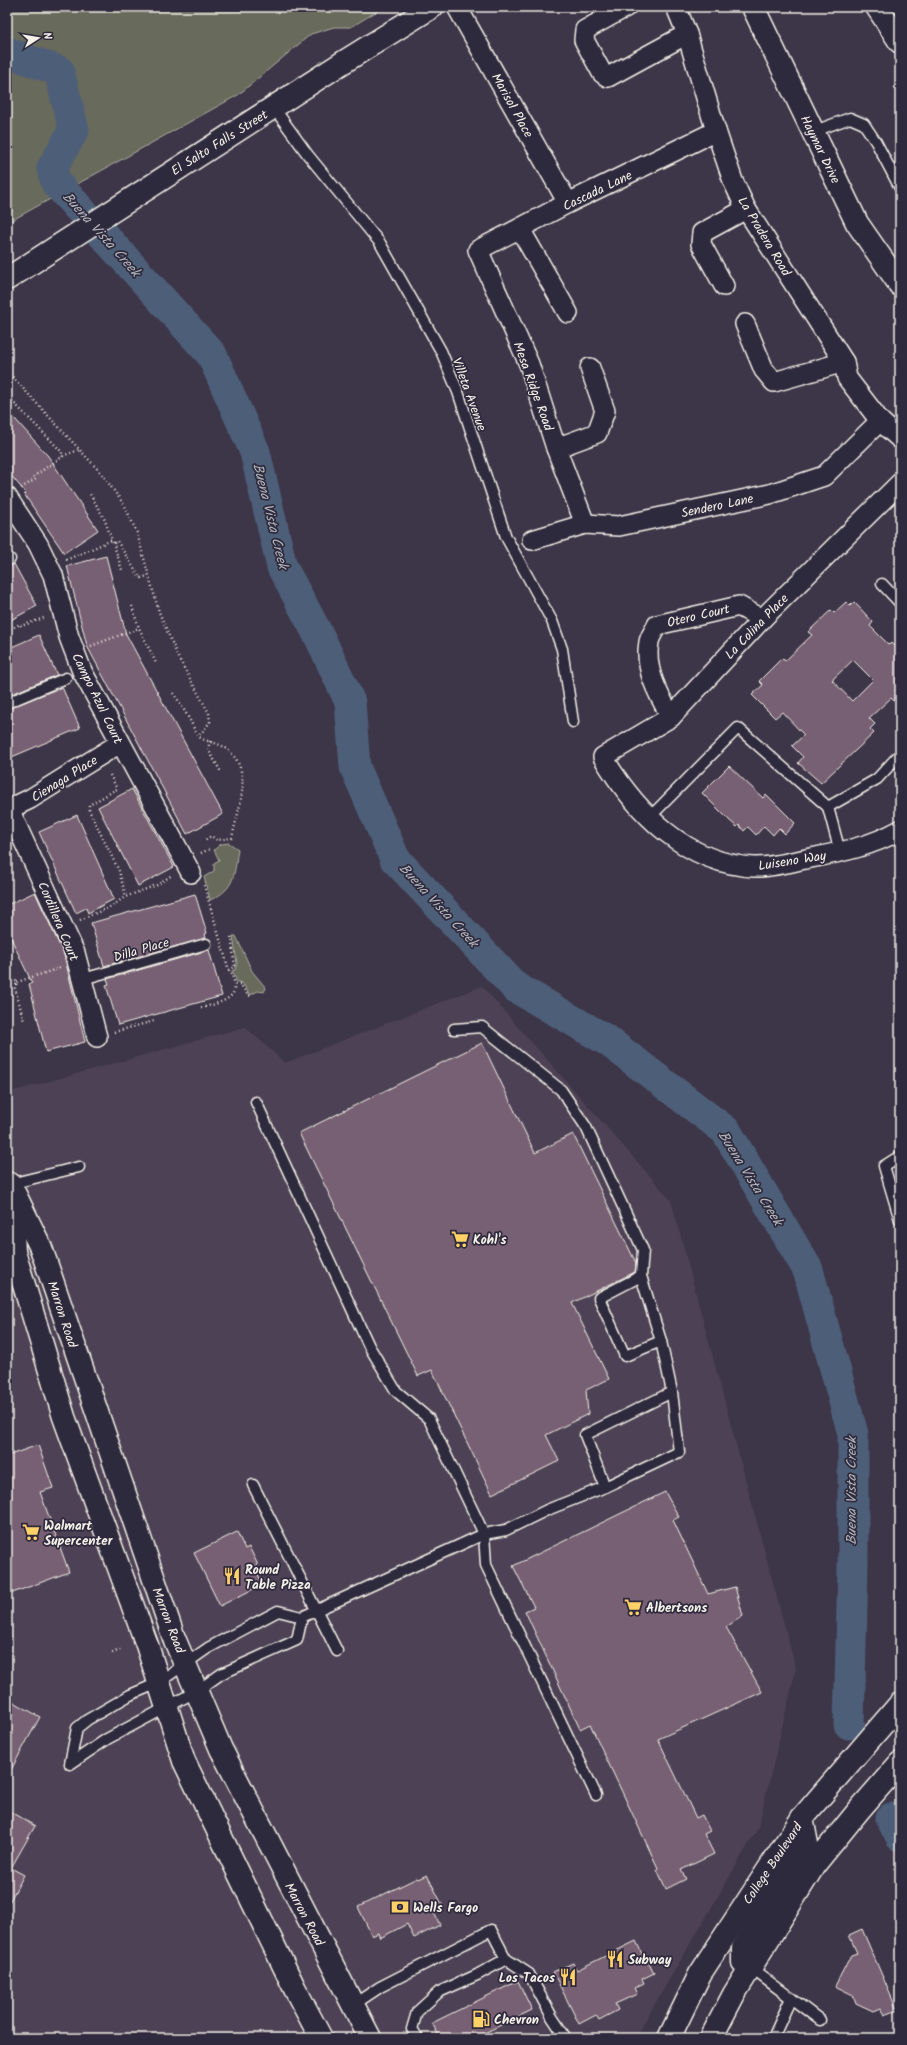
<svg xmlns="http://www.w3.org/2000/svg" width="907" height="2045" font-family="Kalam,sans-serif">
  <rect width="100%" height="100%" fill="#3d3548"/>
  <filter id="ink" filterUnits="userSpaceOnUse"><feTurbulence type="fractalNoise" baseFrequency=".025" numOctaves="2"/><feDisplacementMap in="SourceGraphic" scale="8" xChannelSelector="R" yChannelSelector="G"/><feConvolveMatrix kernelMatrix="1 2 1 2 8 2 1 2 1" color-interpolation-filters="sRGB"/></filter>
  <g filter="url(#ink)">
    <!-- built -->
    <polygon fill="#4e4255" points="482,986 671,1200 796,1669 758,1828 635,2038 7,2038 7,1093 245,1027 285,1063"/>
    <!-- green -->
    <g fill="#686a5b" stroke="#aeaea2">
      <polygon points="7,7 384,7 351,27 334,27 311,34 238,95 7,223"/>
      <path d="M229 843 238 849C234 874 236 889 210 900L204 877 214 871V863L219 860 214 850 221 844Z"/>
      <polygon points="233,936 236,936 252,971 266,988 264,992 258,991 250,995 242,983 237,982 232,971 235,970 237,963"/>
    </g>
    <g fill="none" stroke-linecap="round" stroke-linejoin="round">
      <!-- river -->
      <g stroke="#4d5e78" stroke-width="31">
        <polyline points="7,52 59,71 74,130 52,168 56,183 212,355 255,452 282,567 320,638 350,702 355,767 395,859 515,987 608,1041 726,1131 808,1270 853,1434 853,1565 849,1724"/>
        <polyline points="891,1818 900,1836"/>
      </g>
    </g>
    <!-- building -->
    <g fill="#776073" stroke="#f4f1e8" fill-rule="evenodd">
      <polygon points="7,410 48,456 98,530 64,553 24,494 26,493 7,471"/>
      <polygon points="106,556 126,634 223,814 187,834 87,646 67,566"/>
      <polygon points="14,564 37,606 7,622 7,567"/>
      <path d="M846 602 850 606 854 602 873 622 870 626 889 645 891 643 894 646 900 640V707L891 698 869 718 875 724 870 729 874 733 821 783 798 763 803 757 792 746 804 735 782 712 775 718 752 695 763 685 759 681 782 658 785 661 812 635 808 632 831 610 834 613ZM853 660 873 680 852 701 832 680Z"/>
      <polygon points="39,635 57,675 7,696 7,649"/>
      <polygon points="62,687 80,728 7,759 7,709"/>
      <polygon points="729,766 763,798 766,794 795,823 785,834 779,828 773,835 764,826 756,835 748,827 744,831 739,825 737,827 730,821 702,793"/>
      <polygon points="132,789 174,867 138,886 98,807"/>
      <polygon points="77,815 114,899 88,913 86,908 76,913 39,832"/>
      <polygon points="35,892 64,955 85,1042 46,1052 29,984 32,983 7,930 7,905"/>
      <polygon points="195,894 207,933 205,934 206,938 104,966 91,923"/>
      <polygon points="209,950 222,996 118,1025 106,985 109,984 107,979"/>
      <polygon points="482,1043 535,1153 573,1134 636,1263 635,1272 572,1303 609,1379 586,1390 588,1414 546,1435 559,1461 492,1494 432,1370 418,1376 299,1133"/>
      <polygon points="38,1445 53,1488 40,1492 69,1572 7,1595 7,1456"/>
      <polygon points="665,1492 679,1517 673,1520 708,1594 735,1587 743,1616 726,1627 762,1692 658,1739 696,1818 702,1815 710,1831 704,1834 714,1854 681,1870 686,1879 666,1889 657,1869 658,1868 590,1724 580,1729 525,1611 534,1607 513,1566"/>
      <polygon points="237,1532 245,1549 249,1547 258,1565 254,1567 263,1584 220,1606 194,1553"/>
      <polygon points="7,1698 40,1717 7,1777"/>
      <polygon points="7,1810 35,1826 11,1868 24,1875 7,1906"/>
      <polygon points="427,1875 444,1908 434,1913 440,1925 414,1938 407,1924 380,1938 378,1933 372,1936 358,1907 417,1878 418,1879"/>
      <polygon points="862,1929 897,2010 884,2015 880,2008 873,2011 856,2003 853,1995 835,1986 851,1955 857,1953 849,1935"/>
      <polygon points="636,1941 643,1956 645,1954 654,1973 642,1979 644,1983 634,1988 637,1994 615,2004 618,2010 599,2020 596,2015 579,2024 553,1972 573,1963 577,1970"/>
      <polygon points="518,1981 532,2010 474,2038 440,2038 432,2023"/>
    </g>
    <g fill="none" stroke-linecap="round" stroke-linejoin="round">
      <!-- lane casing -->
      <g stroke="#f4f1e8" stroke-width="13">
        <g id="lane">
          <polyline points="274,108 308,155 380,243 441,351 458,392 506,537 552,621 562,649 573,722"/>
          <polyline points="812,132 850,118 864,124 876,142 900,188"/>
          <polyline points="7,561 10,559"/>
          <polyline points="882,584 900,603"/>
          <polyline points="7,703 66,678"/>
          <polyline points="649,818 738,728 828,807"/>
          <polyline points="840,852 828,807 877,779 900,754"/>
          <polyline points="83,979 206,944"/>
          <polyline points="256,1102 369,1346 396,1391 429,1419 484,1534 486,1565 596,1795"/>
          <polyline points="900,1156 884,1166 900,1220"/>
          <polyline points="10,1184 79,1167"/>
          <polyline points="641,1276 599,1298 625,1356 661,1341"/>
          <polyline points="253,1485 337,1651"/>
          <polyline points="605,1487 585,1435 672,1392"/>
          <polygon points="278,1611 302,1617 297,1640 221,1674 197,1691 107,1739 70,1764 77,1728 87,1720 130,1695 158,1683 208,1648"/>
          <polyline points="302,1617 484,1534 506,1530 547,1510 605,1487 679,1452 672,1392 661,1341 641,1276 643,1250 586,1127 561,1090 482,1027 454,1029"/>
          <polyline points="751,1968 820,2020"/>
          <polyline points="353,2005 380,1987 491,1930 506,1959 529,1974 552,2017 566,2038"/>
          <polyline points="418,2038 412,2029 417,2012 439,1992 477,1975 506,1959"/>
          <polyline points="773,2038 791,1998"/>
        </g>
      </g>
      <!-- street casing -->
      <g stroke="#f4f1e8" stroke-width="22">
        <g id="street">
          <polyline points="457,7 568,203"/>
          <polyline points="626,7 585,30 584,40 602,73 608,77 687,34"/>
          <polyline points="676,7 687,34 716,131 733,181 746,209 844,362 847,378 880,421 900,439"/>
          <polyline points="520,229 568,313"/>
          <polyline points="724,286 701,244 702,233 746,209"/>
          <polyline points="745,324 764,370 774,382 844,362"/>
          <polyline points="556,448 597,433 605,411 590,368"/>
          <path d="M900 483 762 619 671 717 603 757C636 812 686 864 754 867 770 868 794 861 811 858 842 852 872 846 900 830"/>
          <polyline points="7,497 38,544 53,575 69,637 82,671 191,873"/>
          <polyline points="585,524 556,448 529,364 478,250 568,203 716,131"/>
          <polyline points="532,540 585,524 619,526 770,494 824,476 880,421"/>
          <path d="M671 717C658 694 644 669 649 642 650 636 655 630 657 625L739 606 762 619"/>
          <polyline points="9,809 75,953 97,1037"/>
          <polyline points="7,810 30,799 120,743"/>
        </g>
      </g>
      <!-- secondary casing -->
      <g stroke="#f4f1e8" stroke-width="25">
        <g id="secondary">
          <polyline points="753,7 857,223 900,285"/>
          <polyline points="7,279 342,63 432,7"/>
          <polyline points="10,1184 41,1248 174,1638 221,1749 370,2038"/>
          <polyline points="11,1195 14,1252 64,1417 147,1645 184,1761 295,1989 321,2038"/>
        </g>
      </g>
      <!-- primary casing -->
      <g stroke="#f4f1e8" stroke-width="25">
        <g id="primary">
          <polyline points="751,1968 743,1962 743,1948 807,1844 802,1818"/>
          <polyline points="669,2038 700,1974 802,1818 900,1704"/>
          <polyline points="711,2038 734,1994 815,1864 859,1810 900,1763"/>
        </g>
      </g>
      <!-- highway casing -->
      <g stroke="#f4f1e8" stroke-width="25">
        <polyline id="highway" points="877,7 900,42"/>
      </g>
      <!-- path -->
      <g stroke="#f4f1e8" stroke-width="2.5" stroke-dasharray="1 3" stroke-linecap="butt">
        <polyline points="7,371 102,474 125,506 137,533 159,612 178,657 209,713 210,722 199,736"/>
        <polyline points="12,401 62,452 62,457"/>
        <polyline points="21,488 36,479 34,476 65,455 79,450"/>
        <polyline points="113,542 122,570"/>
        <polyline points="114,543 117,541 140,578 148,576"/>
        <polyline points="66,560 112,540 104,518 90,494"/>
        <polyline points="132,606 139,628 156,663"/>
        <polyline points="7,631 20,624 21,626 44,618"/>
        <polyline points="91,646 139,628"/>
        <path d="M173 693C180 702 185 712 191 722 193 726 195 732 198 736 205 742 216 742 224 747 256 769 238 808 232 838L217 840 211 836 205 840"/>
        <polyline points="210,741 208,749 221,772"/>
        <polyline points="110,775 117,789 89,805 89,810 119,871 126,897"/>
        <polyline points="201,853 210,849"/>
        <polyline points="80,920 112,906 125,897 157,885 172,875"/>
        <polyline points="7,959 12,978 17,982 15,988 24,1021"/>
        <polyline points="229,970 235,967 231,936"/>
        <polyline points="17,982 60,968"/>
        <polyline points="235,984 240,984 248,995 253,997"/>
        <path d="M201 1008C222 1002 246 998 229 970L204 885"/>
        <polyline points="114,1032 154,1021"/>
        <polyline points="112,1653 123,1649"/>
      </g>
      <!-- lane -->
      <use href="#lane" stroke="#2f2a3d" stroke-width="10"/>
      <!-- street -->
      <use href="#street" stroke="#2f2a3d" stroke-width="19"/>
      <!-- secondary -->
      <use href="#secondary" stroke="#2f2a3d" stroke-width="22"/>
      <!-- primary -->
      <use href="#primary" stroke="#2f2a3d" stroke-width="22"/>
      <!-- highway -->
      <use href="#highway" stroke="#2f2a3d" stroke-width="22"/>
    </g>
  </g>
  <!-- icons -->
  <defs>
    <g id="supermarket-bare" transform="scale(1.38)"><path d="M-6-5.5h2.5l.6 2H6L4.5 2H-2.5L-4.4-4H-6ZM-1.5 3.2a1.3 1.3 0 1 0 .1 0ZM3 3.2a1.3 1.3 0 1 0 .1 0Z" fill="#ffd166" stroke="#2f2a3d" stroke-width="2.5" paint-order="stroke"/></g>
    <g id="restaurant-bare" transform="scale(1.38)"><path d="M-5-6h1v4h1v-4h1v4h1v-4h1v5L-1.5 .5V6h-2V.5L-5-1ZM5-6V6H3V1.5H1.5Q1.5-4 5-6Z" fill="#ffd166" stroke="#2f2a3d" stroke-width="2.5" paint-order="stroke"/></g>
    <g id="bank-bare" transform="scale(1.38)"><path d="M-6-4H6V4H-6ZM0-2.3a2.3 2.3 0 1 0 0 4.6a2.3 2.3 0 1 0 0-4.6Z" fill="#ffd166" stroke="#2f2a3d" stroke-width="2.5" paint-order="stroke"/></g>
    <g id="fuel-bare" transform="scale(1.38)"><path d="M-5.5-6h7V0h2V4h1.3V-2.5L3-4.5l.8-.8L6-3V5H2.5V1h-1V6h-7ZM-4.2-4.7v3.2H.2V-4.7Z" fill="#ffd166" stroke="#2f2a3d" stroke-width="2.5" paint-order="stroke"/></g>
  </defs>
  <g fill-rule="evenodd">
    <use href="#supermarket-bare" x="460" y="1239"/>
    <use href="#supermarket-bare" x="31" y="1532"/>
    <use href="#restaurant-bare" x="232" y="1576"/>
    <use href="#supermarket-bare" x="633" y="1607"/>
    <use href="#bank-bare" x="400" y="1907"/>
    <use href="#restaurant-bare" x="615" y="1959"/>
    <use href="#restaurant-bare" x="568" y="1977"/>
    <use href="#fuel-bare" x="481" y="2019"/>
  </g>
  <g text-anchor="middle" stroke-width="3.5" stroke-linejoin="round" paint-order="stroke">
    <!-- street labels -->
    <g font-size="13" fill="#f4f1e8" stroke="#2f2a3d">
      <text transform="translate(513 105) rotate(61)" y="5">Marisol Place</text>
      <text transform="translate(219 142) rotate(-32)" y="5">El Salto Falls Street</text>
      <text transform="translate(821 149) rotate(64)" y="5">Haymar Drive</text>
      <text transform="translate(597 190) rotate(-26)" y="5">Cascada Lane</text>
      <text transform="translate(765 236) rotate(59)" y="5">La Pradera Road</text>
      <text transform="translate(534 386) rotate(70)" y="5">Mesa Ridge Road</text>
      <text transform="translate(470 394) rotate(70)" y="5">Villeta Avenue</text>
      <text transform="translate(717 505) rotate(-12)" y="5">Sendero Lane</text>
      <text transform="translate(698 615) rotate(-13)" y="5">Otero Court</text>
      <text transform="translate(756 626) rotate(-46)" y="5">La Colina Place</text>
      <text transform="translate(98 698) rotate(64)" y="5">Campo Azul Court</text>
      <text transform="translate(64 778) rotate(-32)" y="5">Cienaga Place</text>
      <text transform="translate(792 860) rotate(-9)" y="5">Luiseno Way</text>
      <text transform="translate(59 921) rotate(67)" y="5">Cordillera Court</text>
      <text transform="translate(141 949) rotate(-16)" y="5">Dilla Place</text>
      <text transform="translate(63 1314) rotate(72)" y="5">Marron Road</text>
      <text transform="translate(169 1620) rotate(69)" y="5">Marron Road</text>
      <text transform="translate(772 1863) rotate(-56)" y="5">College Boulevard</text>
      <text transform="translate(305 1914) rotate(62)" y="5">Marron Road</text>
    </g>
    <!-- poi labels -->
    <g font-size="13" font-weight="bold" fill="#f4f1e8" stroke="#2f2a3d" text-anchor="start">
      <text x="473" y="1244">Kohl's</text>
      <text x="44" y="1530">Walmart<tspan x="44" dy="15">Supercenter</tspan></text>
      <text x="245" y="1574">Round<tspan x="245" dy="15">Table Pizza</tspan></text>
      <text x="646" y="1612">Albertsons</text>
      <text x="413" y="1912">Wells Fargo</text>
      <text x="628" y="1964">Subway</text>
      <text x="555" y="1982" text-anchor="end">Los Tacos</text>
      <text x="494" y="2024">Chevron</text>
    </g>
    <!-- water labels -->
    <g font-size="14" font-style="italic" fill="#b1b6bb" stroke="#2f2a3d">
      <text transform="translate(102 234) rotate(48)" y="5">Buena Vista Creek</text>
      <text transform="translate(271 516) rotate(76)" y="5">Buena Vista Creek</text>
      <text transform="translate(439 905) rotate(47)" y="5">Buena Vista Creek</text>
      <text transform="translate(751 1178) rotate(58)" y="5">Buena Vista Creek</text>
      <text transform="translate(851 1491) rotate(-90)" y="5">Buena Vista Creek</text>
    </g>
  </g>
  <!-- margin -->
  <rect width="907" height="2045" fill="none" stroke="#2f2a3d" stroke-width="24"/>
  <rect x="12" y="12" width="883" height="2021" fill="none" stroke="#f4f1e8" stroke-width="1.5" filter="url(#ink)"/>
  <!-- north arrow -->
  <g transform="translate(38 38) rotate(78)" stroke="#2f2a3d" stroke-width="3" paint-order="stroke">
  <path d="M0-3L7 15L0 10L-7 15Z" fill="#f4f1e8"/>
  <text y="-6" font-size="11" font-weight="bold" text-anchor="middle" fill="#f4f1e8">N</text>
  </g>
</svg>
